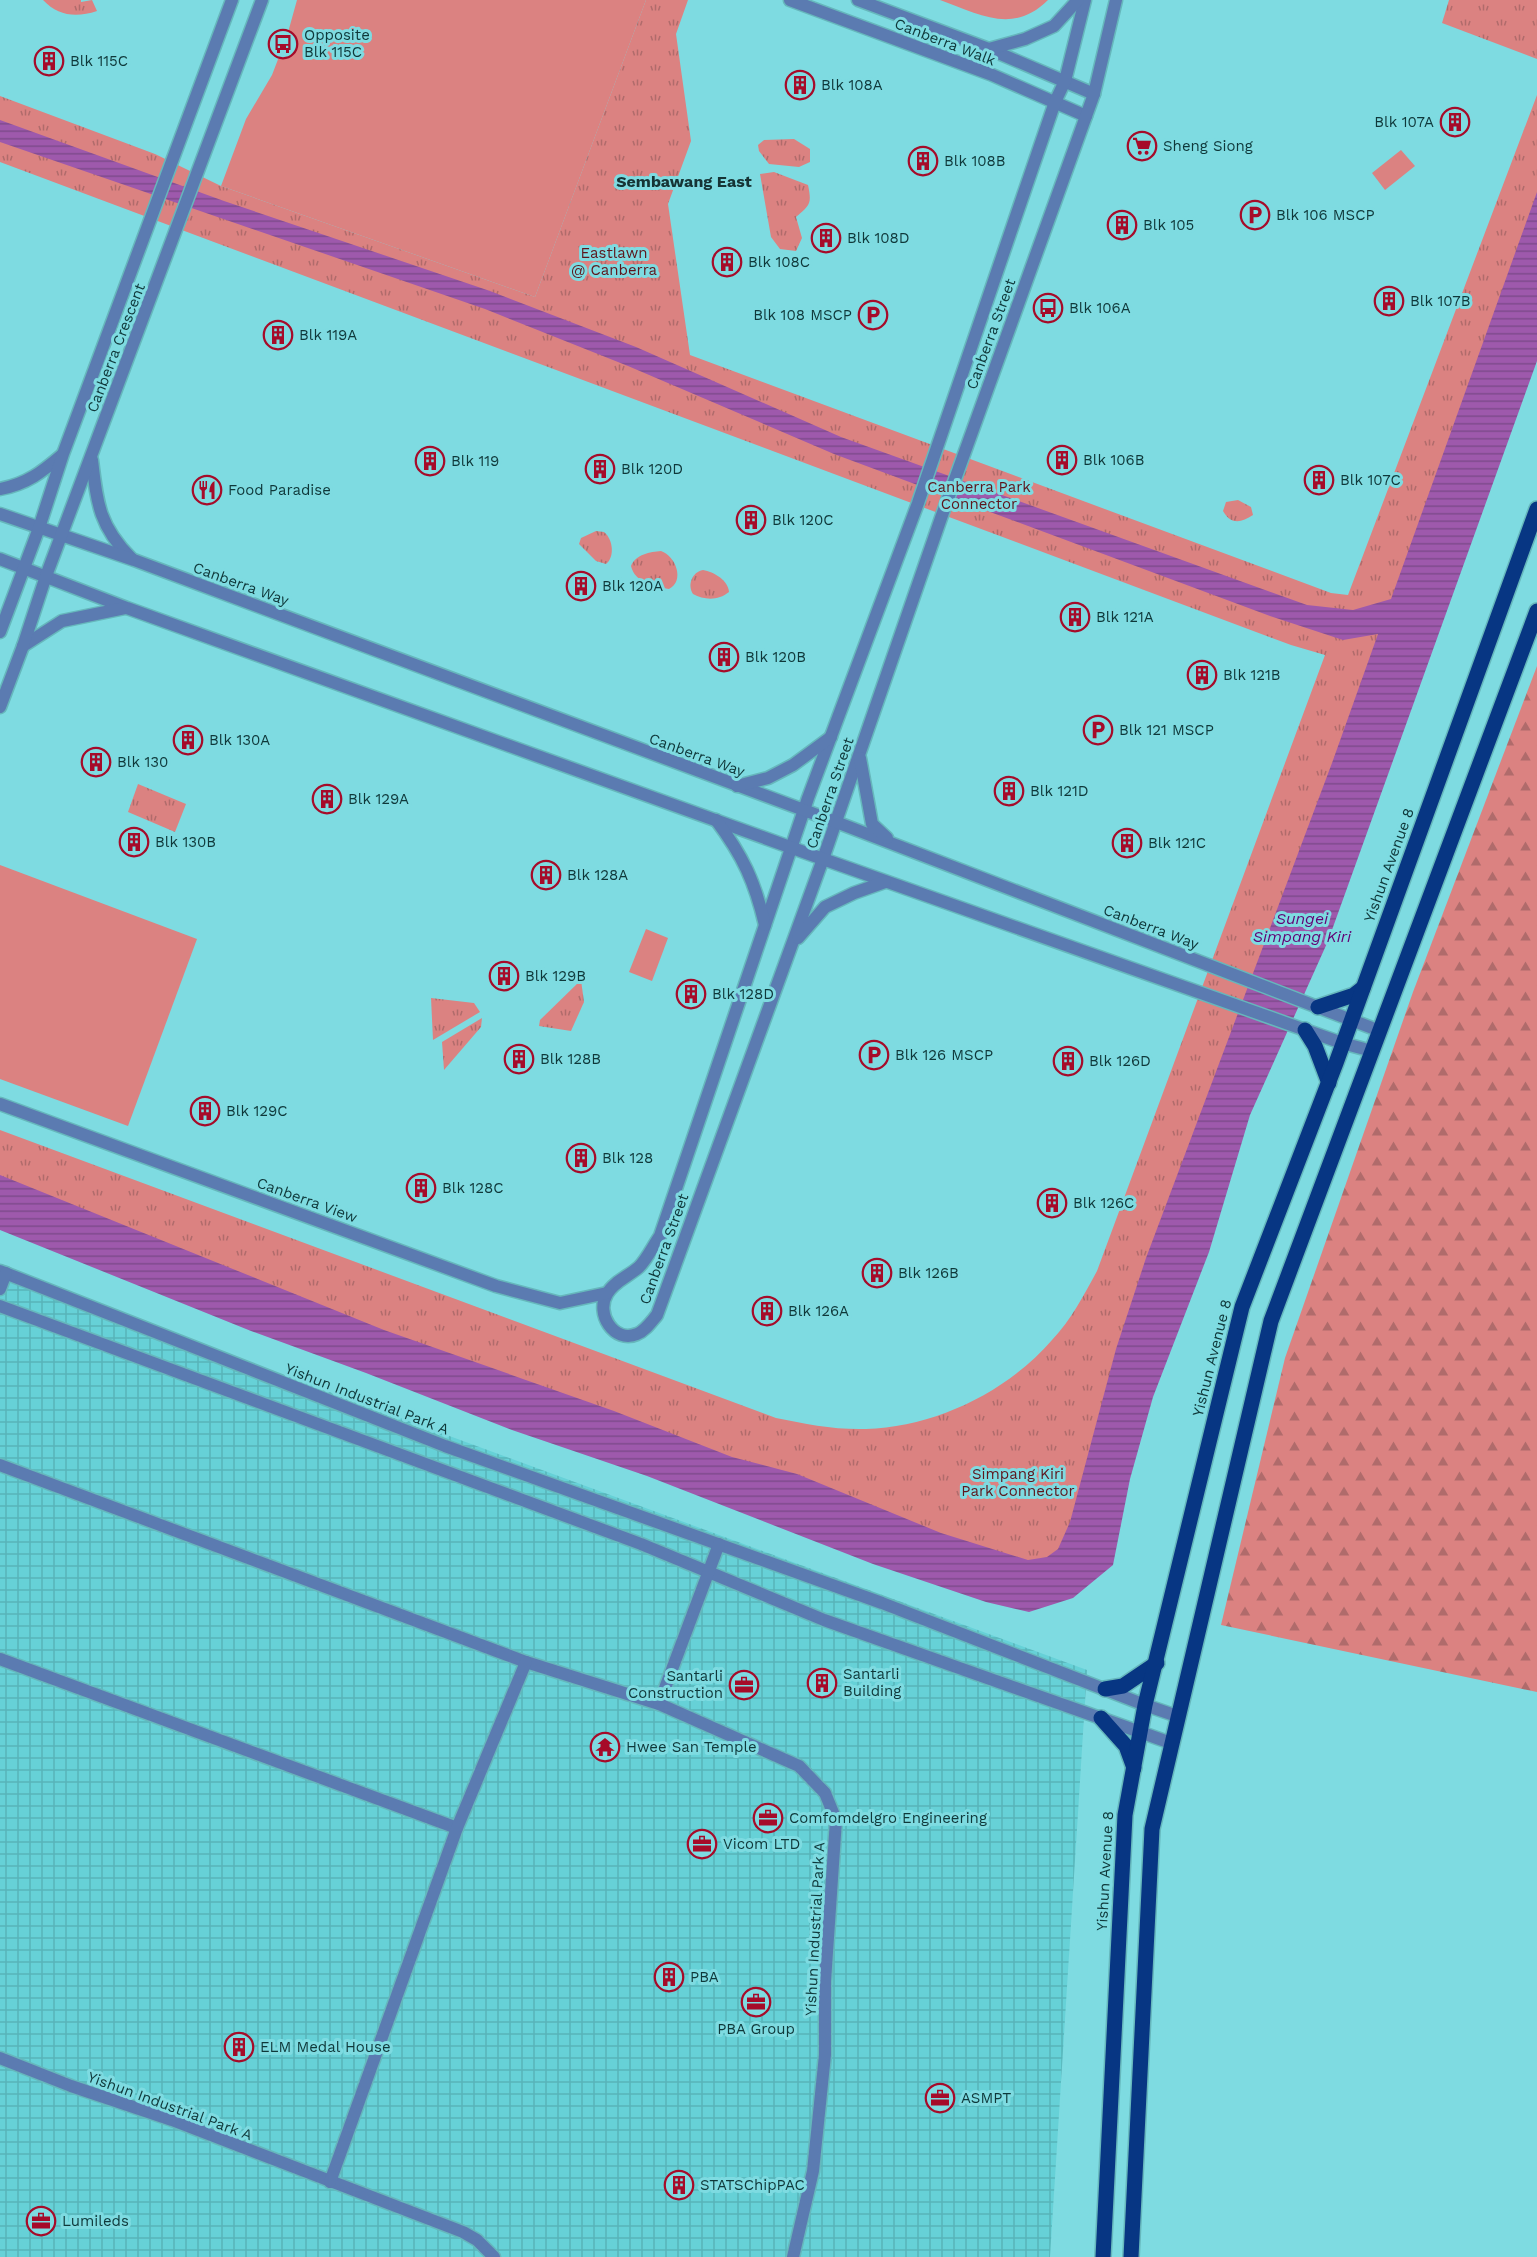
<svg xmlns="http://www.w3.org/2000/svg" width="1537" height="2257" font-family="'Work Sans',sans-serif">
  <defs>
    <pattern id="industrial-grid" width="8" height="8" patternUnits="userSpaceOnUse" patternTransform="scale(1.5)"><rect width="8" height="8" fill="#66d1d7"/><path d="M0 4h8M4 0v8" fill="none" stroke="#57b4b9"/></pattern>
    <pattern id="forest-firs" width="22" height="20" patternUnits="userSpaceOnUse" patternTransform="scale(1.5)"><rect width="22" height="20" fill="#db8281"/><path d="M5 1l3.5 6h-7zM16 11l3.5 6h-7z" fill="#b06b6b"/></pattern>
    <pattern id="park-tufts" width="24" height="20" patternUnits="userSpaceOnUse" patternTransform="scale(1.5)"><rect width="24" height="20" fill="#db8281"/><path d="M3 7l-1-3M5 7V3M7 7l1-3M15 17l-1-3M17 17v-4M19 17l1-3" fill="none" stroke="#b06b6b"/></pattern>
    <pattern id="water-rules" width="6" height="5" patternUnits="userSpaceOnUse" patternTransform="scale(1.5)"><rect width="6" height="5" fill="#9e59ac"/><path d="M0 2.5h6" fill="none" stroke="#7f4b8d"/></pattern>
  </defs>
  <rect width="100%" height="100%" fill="#7edbe1"/>
  <!-- industrial -->
  <polygon fill="url(#industrial-grid)" points="0,1271 1087,1670 1050,2257 0,2257"/>
  <!-- grass -->
  <g fill="#db8281">
    <polygon points="297,0 646,0 535,297 221,186 246,119 272,75 287,36"/>
    <path d="M940 0H1048C1013 35 979 14 940 0Z"/>
    <polygon points="1401,150 1415,166 1385,190 1372,173"/>
    <polygon points="0,865 197,939 128,1126 0,1079"/>
    <polygon points="646,929 668,938 652,981 629,972"/>
  </g>
  <!-- forest -->
  <polygon fill="url(#forest-firs)" points="1537,666 1537,1692 1221,1625 1285,1358 1413,992"/>
  <!-- park -->
  <g fill="url(#park-tufts)">
    <path d="M43 0H81V2L92 0 97 11C76 18 58 16 43 0Z"/>
    <path d="M646 0H688L676 34 691 141 668 204 690 355 1331 593 1348 595 1537 95V280L1096 1548 1028 1588 0 1205V1130L776 1418C806 1424 835 1430 866 1429 935 1427 1007 1392 1052 1340 1071 1320 1084 1295 1097 1271L1325 655 1291 645 0 162V96L155 154 221 186 535 297Z"/>
    <polygon points="1449,0 1537,0 1537,59 1442,23"/>
    <polygon points="794,139 810,149 810,162 799,167 769,164 759,151 758,145 764,140"/>
    <path d="M774 172 808 185C812 204 810 205 796 217L802 238 796 251 780 249 771 237 760 174Z"/>
    <path d="M1238 500 1251 507 1253 515C1241 523 1231 525 1223 511L1226 502Z"/>
    <path d="M596 531 604 532C613 539 615 557 606 564L596 561 579 544 581 538Z"/>
    <path d="M661 551C676 556 685 581 669 589 654 586 635 583 631 566 636 554 650 552 661 551Z"/>
    <path d="M703 570C714 572 728 580 729 592 718 601 704 600 693 594 687 585 692 572 703 570Z"/>
    <polygon points="138,784 186,804 175,832 128,812"/>
    <polygon points="581,980 584,1002 571,1031 539,1026 540,1020"/>
    <polygon points="431,998 474,1003 480,1012 433,1040"/>
    <polygon points="482,1018 481,1027 444,1070 442,1042"/>
  </g>
  <!-- water -->
  <polygon fill="url(#water-rules)" points="0,120 224,201 490,291 636,347 841,437 1307,605 1353,610 1391,599 1537,192 1537,361 1328,941 1250,1115 1209,1252 1153,1397 1130,1479 1113,1565 1073,1598 1029,1612 986,1602 873,1564 647,1476 512,1430 366,1373 251,1331 0,1230 0,1175 384,1330 614,1411 732,1457 797,1474 941,1533 1028,1560 1047,1557 1058,1549 1070,1522 1116,1349 1146,1258 1332,763 1378,634 1343,640 1270,616 834,454 628,366 485,309 0,142"/>
  <g fill="none" stroke-linecap="round" stroke-linejoin="round">
    <!-- street casing -->
    <g stroke="#66b7bc" stroke-width="15">
      <g id="street">
        <polyline points="790,0 990,74 1086,116"/>
        <polyline points="858,0 989,49 1094,94"/>
        <path d="M1085 0 1065 81 1055 102 918 503 808 798 660 1236C653 1246 647 1259 639 1267 629 1276 613 1282 607 1294 595 1313 614 1344 637 1334 645 1331 651 1322 657 1315L823 859 941 518 1094 94 1116 0"/>
        <polyline points="989,49 1025,39 1054,26 1078,0"/>
        <path d="M92 460C97 503 99 526 131 558"/>
        <path d="M0 489C27 484 42 472 62 455"/>
        <polyline points="0,514 134,560 836,822 1380,1031"/>
        <polyline points="0,559 127,608 823,859 1342,1043 1372,1051"/>
        <polyline points="0,632 39,528 63,454 232,0"/>
        <polyline points="23,646 62,621 125,608"/>
        <polyline points="0,707 23,646 46,576 262,0"/>
        <polyline points="860,758 872,824 887,838"/>
        <polyline points="737,786 768,778 793,765 831,737"/>
        <path d="M716 820C743 856 755 882 765 925"/>
        <polyline points="798,938 825,907 854,893 885,882"/>
        <polyline points="0,1104 496,1286 560,1303 607,1293"/>
        <polyline points="0,1271 445,1446 882,1603 1145,1705 1177,1716"/>
        <polyline points="0,1289 6,1273"/>
        <polyline points="0,1306 641,1544 824,1620 1171,1743"/>
        <polyline points="0,1465 526,1662 659,1704 799,1766 825,1793 836,1820 825,1981 825,2055 813,2171 793,2257"/>
        <polyline points="0,1659 457,1828"/>
        <polyline points="659,1704 719,1544"/>
        <polyline points="0,2058 71,2086 172,2120 463,2232 477,2240 494,2257"/>
        <polyline points="330,2182 457,1828 526,1662"/>
      </g>
    </g>
    <!-- primary casing -->
    <g stroke="#66b7bc" stroke-width="18">
      <g id="primary">
        <polyline points="1318,1007 1354,995 1363,988"/>
        <polyline points="1305,1030 1315,1046 1329,1083"/>
        <polyline points="1105,1689 1123,1686 1157,1663"/>
        <polyline points="1101,1718 1126,1746 1134,1768"/>
        <polyline points="1103,2257 1125,1815 1145,1705 1242,1307 1336,1063 1537,509"/>
        <polyline points="1131,2257 1152,1829 1271,1321 1537,611"/>
      </g>
    </g>
    <!-- street -->
    <use href="#street" stroke="#5b7bb1" stroke-width="12"/>
    <!-- primary -->
    <use href="#primary" stroke="#073683" stroke-width="15"/>
  </g>
  <!-- icons -->
  <defs>
    <g id="bus-ring" transform="scale(1.5)"><circle r="9.5" fill="#7edbe1" stroke="#a60b29" stroke-width="1.5"/><path d="M-5-6H5V4H4V6H2V4H-2V6H-4V4H-5ZM-3.5-4V0h7V-4ZM-3.5 1.2v1.5H-2V1.2ZM2 1.2v1.5H3.5V1.2Z" fill="#a60b29"/></g>
    <g id="building-ring" transform="scale(1.5)"><circle r="9.5" fill="#7edbe1" stroke="#a60b29" stroke-width="1.5"/><path d="M-4-6H4V6H1V3H-1V6H-4ZM-2.5-4.3h1.7v1.8h-1.7ZM.8-4.3h1.7v1.8H.8ZM-2.5-1h1.7V.8h-1.7ZM.8-1h1.7V.8H.8Z" fill="#a60b29"/></g>
    <g id="supermarket-ring" transform="scale(1.5)"><circle r="9.5" fill="#7edbe1" stroke="#a60b29" stroke-width="1.5"/><path d="M-6-5.5h2.5l.6 2H6L4.5 2H-2.5L-4.4-4H-6ZM-1.5 3.2a1.3 1.3 0 1 0 .1 0ZM3 3.2a1.3 1.3 0 1 0 .1 0Z" fill="#a60b29"/></g>
    <g id="parking-ring" transform="scale(1.5)"><circle r="9.5" fill="#7edbe1" stroke="#a60b29" stroke-width="1.5"/><path d="M-3.5-5.5H1a3.5 3.5 0 0 1 0 7H-1V5.5H-3.5ZM-1-3.4V-.6H.8a1.4 1.4 0 0 0 0-2.8Z" fill="#a60b29"/></g>
    <g id="restaurant-ring" transform="scale(1.5)"><circle r="9.5" fill="#7edbe1" stroke="#a60b29" stroke-width="1.5"/><path d="M-5-6h1v4h1v-4h1v4h1v-4h1v5L-1.5 .5V6h-2V.5L-5-1ZM5-6V6H3V1.5H1.5Q1.5-4 5-6Z" fill="#a60b29"/></g>
    <g id="office-ring" transform="scale(1.5)"><circle r="9.5" fill="#7edbe1" stroke="#a60b29" stroke-width="1.5"/><path d="M-6-3h4V-5.5h4V-3h4V5H-6ZM-1-4.5V-3h2v-1.5ZM-6 0V1H6V0Z" fill="#a60b29"/></g>
    <g id="temple-ring" transform="scale(1.5)"><circle r="9.5" fill="#7edbe1" stroke="#a60b29" stroke-width="1.5"/><path d="M0-6L5-2H3V0L6.5 2.5H4V6H1.5V3h-3V6H-4V2.5H-6.5L-3 0V-2H-5Z" fill="#a60b29"/></g>
  </defs>
  <g fill-rule="evenodd">
    <use href="#bus-ring" x="283" y="44"/>
    <use href="#building-ring" x="49" y="61"/>
    <use href="#building-ring" x="800" y="85"/>
    <use href="#building-ring" x="1455" y="122"/>
    <use href="#supermarket-ring" x="1142" y="146"/>
    <use href="#building-ring" x="923" y="161"/>
    <use href="#parking-ring" x="1255" y="215"/>
    <use href="#building-ring" x="1122" y="225"/>
    <use href="#building-ring" x="826" y="238"/>
    <use href="#building-ring" x="727" y="262"/>
    <use href="#building-ring" x="1389" y="301"/>
    <use href="#bus-ring" x="1048" y="308"/>
    <use href="#parking-ring" x="873" y="315"/>
    <use href="#building-ring" x="278" y="335"/>
    <use href="#building-ring" x="1062" y="460"/>
    <use href="#building-ring" x="430" y="461"/>
    <use href="#building-ring" x="600" y="469"/>
    <use href="#building-ring" x="1319" y="480"/>
    <use href="#restaurant-ring" x="207" y="490"/>
    <use href="#building-ring" x="751" y="520"/>
    <use href="#building-ring" x="581" y="586"/>
    <use href="#building-ring" x="1075" y="617"/>
    <use href="#building-ring" x="724" y="657"/>
    <use href="#building-ring" x="1202" y="675"/>
    <use href="#parking-ring" x="1098" y="730"/>
    <use href="#building-ring" x="188" y="740"/>
    <use href="#building-ring" x="96" y="762"/>
    <use href="#building-ring" x="1009" y="791"/>
    <use href="#building-ring" x="327" y="799"/>
    <use href="#building-ring" x="134" y="842"/>
    <use href="#building-ring" x="1127" y="843"/>
    <use href="#building-ring" x="546" y="875"/>
    <use href="#building-ring" x="504" y="976"/>
    <use href="#building-ring" x="691" y="994"/>
    <use href="#parking-ring" x="874" y="1055"/>
    <use href="#building-ring" x="519" y="1059"/>
    <use href="#building-ring" x="1068" y="1061"/>
    <use href="#building-ring" x="205" y="1111"/>
    <use href="#building-ring" x="581" y="1158"/>
    <use href="#building-ring" x="421" y="1188"/>
    <use href="#building-ring" x="1052" y="1203"/>
    <use href="#building-ring" x="877" y="1273"/>
    <use href="#building-ring" x="767" y="1311"/>
    <use href="#building-ring" x="822" y="1683"/>
    <use href="#office-ring" x="744" y="1685"/>
    <use href="#temple-ring" x="605" y="1747"/>
    <use href="#office-ring" x="768" y="1818"/>
    <use href="#office-ring" x="702" y="1844"/>
    <use href="#building-ring" x="669" y="1977"/>
    <use href="#office-ring" x="756" y="2002"/>
    <use href="#building-ring" x="239" y="2047"/>
    <use href="#office-ring" x="940" y="2098"/>
    <use href="#building-ring" x="679" y="2185"/>
    <use href="#office-ring" x="41" y="2221"/>
  </g>
  <g text-anchor="middle" stroke-width="6" stroke-linejoin="round" paint-order="stroke">
    <!-- poi labels -->
    <g font-size="15" fill="#0f383a" stroke="#7edbe1" text-anchor="start">
      <text x="304" y="40">Opposite<tspan x="304" dy="17">Blk 115C</tspan></text>
      <text x="70" y="66">Blk 115C</text>
      <text x="821" y="90">Blk 108A</text>
      <text x="1434" y="127" text-anchor="end">Blk 107A</text>
      <text x="1163" y="151">Sheng Siong</text>
      <text x="944" y="166">Blk 108B</text>
      <text x="1276" y="220">Blk 106 MSCP</text>
      <text x="1143" y="230">Blk 105</text>
      <text x="847" y="243">Blk 108D</text>
      <text x="748" y="267">Blk 108C</text>
      <text x="1410" y="306">Blk 107B</text>
      <text x="1069" y="313">Blk 106A</text>
      <text x="852" y="320" text-anchor="end">Blk 108 MSCP</text>
      <text x="299" y="340">Blk 119A</text>
      <text x="1083" y="465">Blk 106B</text>
      <text x="451" y="466">Blk 119</text>
      <text x="621" y="474">Blk 120D</text>
      <text x="1340" y="485">Blk 107C</text>
      <text x="228" y="495">Food Paradise</text>
      <text x="772" y="525">Blk 120C</text>
      <text x="602" y="591">Blk 120A</text>
      <text x="1096" y="622">Blk 121A</text>
      <text x="745" y="662">Blk 120B</text>
      <text x="1223" y="680">Blk 121B</text>
      <text x="1119" y="735">Blk 121 MSCP</text>
      <text x="209" y="745">Blk 130A</text>
      <text x="117" y="767">Blk 130</text>
      <text x="1030" y="796">Blk 121D</text>
      <text x="348" y="804">Blk 129A</text>
      <text x="155" y="847">Blk 130B</text>
      <text x="1148" y="848">Blk 121C</text>
      <text x="567" y="880">Blk 128A</text>
      <text x="525" y="981">Blk 129B</text>
      <text x="712" y="999">Blk 128D</text>
      <text x="895" y="1060">Blk 126 MSCP</text>
      <text x="540" y="1064">Blk 128B</text>
      <text x="1089" y="1066">Blk 126D</text>
      <text x="226" y="1116">Blk 129C</text>
      <text x="602" y="1163">Blk 128</text>
      <text x="442" y="1193">Blk 128C</text>
      <text x="1073" y="1208">Blk 126C</text>
      <text x="898" y="1278">Blk 126B</text>
      <text x="788" y="1316">Blk 126A</text>
      <text x="843" y="1679">Santarli<tspan x="843" dy="17">Building</tspan></text>
      <text x="723" y="1681" text-anchor="end">Santarli<tspan x="723" dy="17">Construction</tspan></text>
      <text x="626" y="1752">Hwee San Temple</text>
      <text x="789" y="1823">Comfomdelgro Engineering</text>
      <text x="723" y="1849">Vicom LTD</text>
      <text x="690" y="1982">PBA</text>
      <text x="756" y="2034" text-anchor="middle">PBA Group</text>
      <text x="260" y="2052">ELM Medal House</text>
      <text x="961" y="2103">ASMPT</text>
      <text x="700" y="2190">STATSChipPAC</text>
      <text x="62" y="2226">Lumileds</text>
    </g>
    <!-- street labels -->
    <g font-size="15" fill="#0f383a" stroke="#7edbe1">
      <text transform="translate(945 42) rotate(21)" y="5">Canberra Walk</text>
      <text transform="translate(991 334) rotate(-70)" y="5">Canberra Street</text>
      <text transform="translate(116 348) rotate(-69)" y="5">Canberra Crescent</text>
      <text transform="translate(241 584) rotate(20)" y="5">Canberra Way</text>
      <text transform="translate(697 755) rotate(20)" y="5">Canberra Way</text>
      <text transform="translate(830 793) rotate(-71)" y="5">Canberra Street</text>
      <text transform="translate(1389 865) rotate(-70)" y="5">Yishun Avenue 8</text>
      <text transform="translate(1151 927) rotate(21)" y="5">Canberra Way</text>
      <text transform="translate(307 1200) rotate(20)" y="5">Canberra View</text>
      <text transform="translate(664 1249) rotate(-70)" y="5">Canberra Street</text>
      <text transform="translate(1212 1358) rotate(-76)" y="5">Yishun Avenue 8</text>
      <text transform="translate(367 1399) rotate(21)" y="5">Yishun Industrial Park A</text>
      <text transform="translate(1105 1871) rotate(-87)" y="5">Yishun Avenue 8</text>
      <text transform="translate(815 1929) rotate(-87)" y="5">Yishun Industrial Park A</text>
      <text transform="translate(170 2106) rotate(20)" y="5">Yishun Industrial Park A</text>
    </g>
    <!-- park labels -->
    <g font-size="15" fill="#5e161c" stroke="#7edbe1">
      <text x="614" y="258">Eastlawn<tspan x="614" dy="17">@ Canberra</tspan></text>
      <text x="979" y="492">Canberra Park<tspan x="979" dy="17">Connector</tspan></text>
      <text x="1018" y="1479">Simpang Kiri<tspan x="1018" dy="17">Park Connector</tspan></text>
    </g>
    <!-- neighbourhood labels -->
    <g font-size="16" font-weight="bold" fill="#163435" stroke="#7edbe1">
      <text x="684" y="187">Sembawang East</text>
    </g>
    <!-- water labels -->
    <g font-size="16" font-style="italic" fill="#630174" stroke="#7edbe1">
      <text x="1302" y="924">Sungei<tspan x="1302" dy="18">Simpang Kiri</tspan></text>
    </g>
  </g>
</svg>
